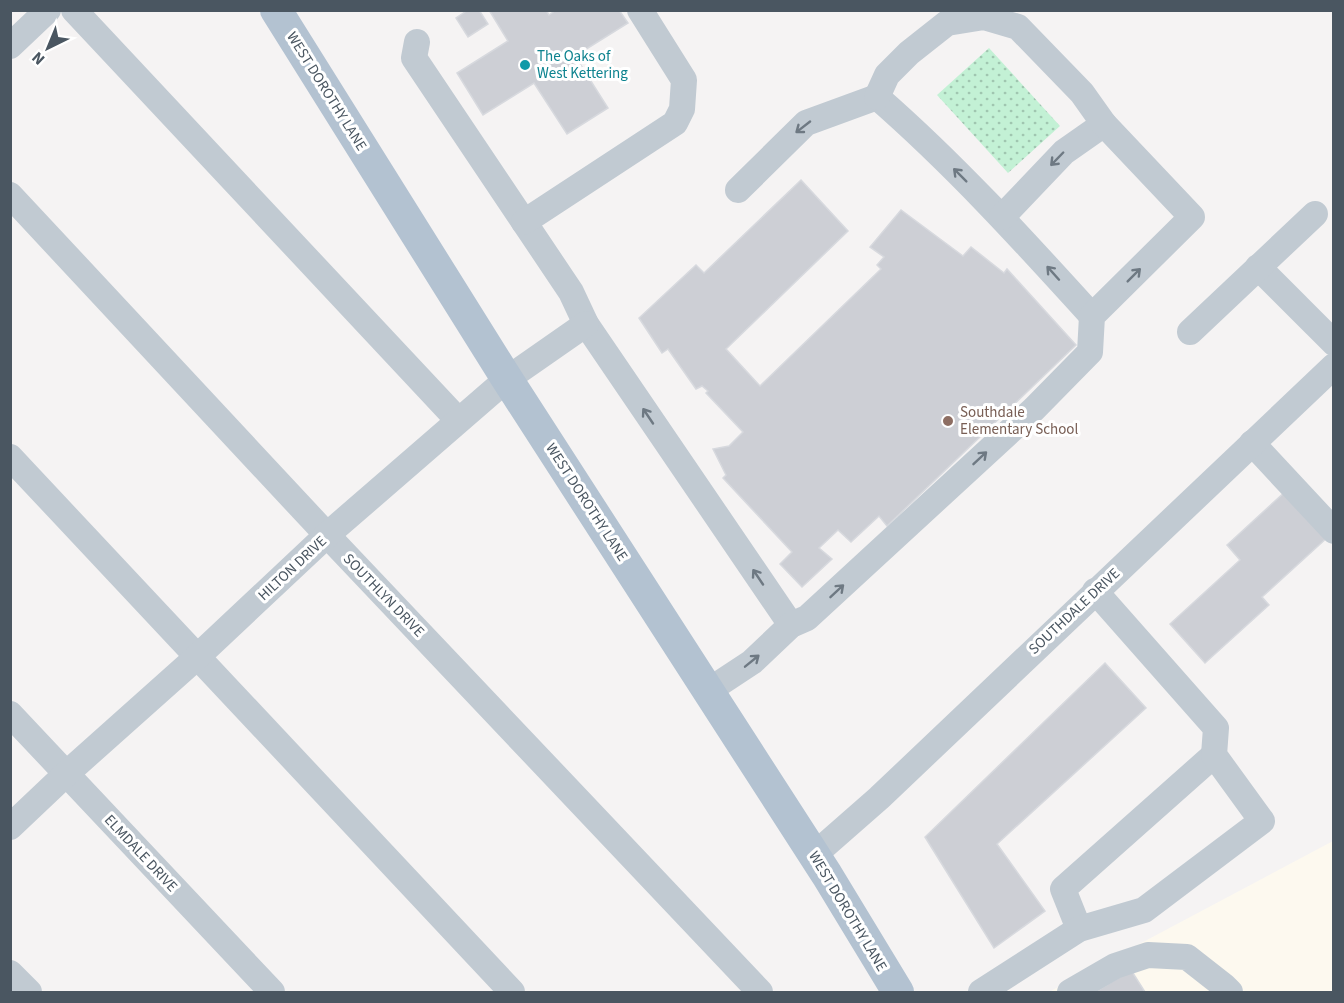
<svg xmlns="http://www.w3.org/2000/svg" width="1344" height="1003" font-family="'Source Sans 3',sans-serif">
  <defs>
    <pattern id="grass-dots" width="8" height="8" patternUnits="userSpaceOnUse" patternTransform="scale(1.5)"><rect width="8" height="8" fill="#c3f1d5"/><path d="M2 2h.1M6 6h.1" fill="none" stroke="#a0c6b0" stroke-width="1.8" stroke-linecap="round"/></pattern>
  </defs>
  <rect width="100%" height="100%" fill="#f5f3f3"/>
  <!-- commercial -->
  <polygon fill="#fdf9ef" points="1333,841 1333,992 1049,992"/>
  <!-- grass -->
  <polygon fill="url(#grass-dots)" points="989,48 1060,126 1008,173 937,95"/>
  <!-- building -->
  <g fill="#cdcfd5" stroke="#d7d9de" stroke-width="1.5">
    <polygon points="468,10 479,10 488,24 468,37 456,18"/>
    <polygon points="489,10 546,10 549,15 556,10 619,10 628,23 575,56 608,108 567,134 534,83 483,115 457,73 508,41"/>
    <polygon points="801,180 848,231 726,349 760,386 881,269 877,265 884,257 870,247 901,210 963,256 971,247 1004,273 1007,269 1076,345 887,526 879,516 851,542 838,530 819,548 832,559 802,587 780,564 792,552 723,478 726,475 713,449 729,446 743,432 706,393 708,391 702,386 696,389 668,349 662,353 639,318 696,265 704,273"/>
    <polygon points="1287,490 1329,536 1262,597 1269,605 1205,663 1170,624 1240,560 1227,545"/>
    <polygon points="1105,663 1146,708 997,844 1045,911 994,948 925,837"/>
    <polygon points="1131,970 1145,992 1095,992"/>
  </g>
  <g fill="none" stroke-linecap="round" stroke-linejoin="round">
    <!-- minor -->
    <g stroke="#c1cad2" stroke-width="26">
      <polyline points="74,10 458,420"/>
      <polyline points="417,42 414,58 571,292 586,324 791,625"/>
      <polyline points="10,46 48,10"/>
      <path d="M738 190 806 123 877 97C955 165 1023 240 1092 316"/>
      <polyline points="10,195 327,535 760,992"/>
      <polyline points="1002,217 1064,152 1104,124"/>
      <polyline points="524,222 675,123 682,109 684,80 640,10"/>
      <polyline points="1258,267 1334,343"/>
      <polyline points="1190,332 1315,214"/>
      <polyline points="1252,443 1334,531"/>
      <polyline points="10,457 512,992"/>
      <polyline points="708,691 752,662 791,625 807,618 1034,409 1090,352 1092,316 1192,217 1104,124 1082,93 1018,27 984,17 947,23 909,53 887,75 877,97"/>
      <polyline points="10,714 272,992"/>
      <polyline points="10,827 66,774 196,658 327,535 507,379 586,324"/>
      <polyline points="814,855 879,798 1334,366"/>
      <polyline points="1079,929 1063,889 1214,755"/>
      <polyline points="10,973 29,992"/>
      <polyline points="981,992 1079,929 1144,910 1262,821 1214,755 1216,728 1095,591"/>
      <polyline points="1070,992 1115,966 1148,955 1187,957 1224,986 1230,992"/>
    </g>
    <!-- major -->
    <polyline stroke="#b3c2d1" stroke-width="32" points="276,10 507,379 827,875 898,992"/>
  </g>
  <!-- one-way arrows -->
  <defs><path id="oneway-shaft" d="M-6 0H5M1.5-3L5.5 0L1.5 3" fill="none" stroke-width="1.6" stroke-linecap="round" stroke-linejoin="round" transform="scale(1.5)"/></defs>
  <g stroke="#6e7983">
    <use href="#oneway-shaft" transform="translate(803 127) rotate(142)"/>
    <use href="#oneway-shaft" transform="translate(1057 159) rotate(134)"/>
    <use href="#oneway-shaft" transform="translate(960 175) rotate(-135)"/>
    <use href="#oneway-shaft" transform="translate(1053 273) rotate(-132)"/>
    <use href="#oneway-shaft" transform="translate(1134 275) rotate(-45)"/>
    <use href="#oneway-shaft" transform="translate(648 416) rotate(-124)"/>
    <use href="#oneway-shaft" transform="translate(980 458) rotate(-43)"/>
    <use href="#oneway-shaft" transform="translate(758 577) rotate(-124)"/>
    <use href="#oneway-shaft" transform="translate(837 591) rotate(-43)"/>
    <use href="#oneway-shaft" transform="translate(752 661) rotate(-39)"/>
  </g>
  <!-- markers -->
  <circle fill="#0f9aa8" stroke="#fff" stroke-width="2" cx="525" cy="65" r="6"/>
  <circle fill="#8d6e63" stroke="#fff" stroke-width="2" cx="948" cy="421" r="6"/>
  <g text-anchor="middle" stroke-width="6" stroke-linejoin="round" paint-order="stroke">
    <!-- culture labels -->
    <g font-size="15" fill="#0d838f" stroke="#fff" text-anchor="start">
      <text x="537" y="61">The Oaks of<tspan x="537" dy="17">West Kettering</tspan></text>
    </g>
    <!-- street labels -->
    <g font-size="15" fill="#4a5661" stroke="#fff">
      <text transform="translate(327 91) rotate(58)" y="5">WEST DOROTHY LANE</text>
      <text transform="translate(587 502) rotate(57)" y="5">WEST DOROTHY LANE</text>
      <text transform="translate(292 568) rotate(-43)" y="5">HILTON DRIVE</text>
      <text transform="translate(384 595) rotate(46)" y="5">SOUTHLYN DRIVE</text>
      <text transform="translate(1074 611) rotate(-43)" y="5">SOUTHDALE DRIVE</text>
      <text transform="translate(141 853) rotate(47)" y="5">ELMDALE DRIVE</text>
      <text transform="translate(848 911) rotate(59)" y="5">WEST DOROTHY LANE</text>
    </g>
    <!-- education labels -->
    <g font-size="15" fill="#785e54" stroke="#fff" text-anchor="start">
      <text x="960" y="417">Southdale<tspan x="960" dy="17">Elementary School</tspan></text>
    </g>
  </g>
  <!-- border -->
  <rect width="1344" height="1003" fill="none" stroke="#4a5661" stroke-width="24"/>
  <!-- north arrow -->
  <g transform="translate(48 48) rotate(223)" stroke="#ffffff" stroke-width="4.5" paint-order="stroke">
  <path d="M0-4.5L10 22L0 15L-10 22Z" fill="#4a5661"/>
  <text y="-9" font-size="16" font-weight="bold" text-anchor="middle" fill="#4a5661">N</text>
  </g>
</svg>
